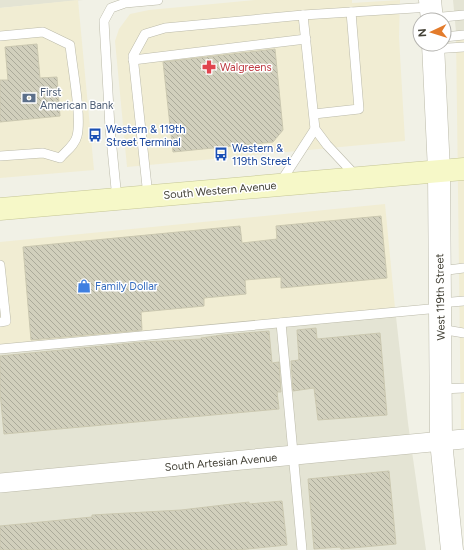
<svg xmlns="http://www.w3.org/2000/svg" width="464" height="550" font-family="Figtree,sans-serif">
  <defs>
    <pattern id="building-back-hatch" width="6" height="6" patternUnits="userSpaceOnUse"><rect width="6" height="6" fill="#d1cfbc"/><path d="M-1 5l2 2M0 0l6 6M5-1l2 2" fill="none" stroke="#abaa9a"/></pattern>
  </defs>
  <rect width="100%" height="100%" fill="#f1f1e6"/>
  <!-- residential -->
  <g fill="#e4e4d4">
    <polygon points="0,0 83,0 0,8"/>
    <polygon points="453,0 464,0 464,31 456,32"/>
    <polygon points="395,308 408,423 426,550 0,550 0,345"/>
  </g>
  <!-- commercial -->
  <g fill="#f1edd3">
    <polygon points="78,0 94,170 0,178 0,8"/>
    <polygon points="255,0 352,0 352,3 400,0 399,37 405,141 127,167 115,41 119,29 130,14 149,10"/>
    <polygon points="464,31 464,430 461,430 456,32"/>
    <polygon points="385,204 395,308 0,345 0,242"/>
  </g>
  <!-- building -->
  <g fill="url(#building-back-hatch)" stroke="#cbc8b0">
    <polygon points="37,44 40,78 57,77 60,116 0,122 0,80 8,80 5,47"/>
    <polygon points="275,49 283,130 273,142 173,152 163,62"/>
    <polygon points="381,216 387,278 281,288 281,277 245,280 246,294 204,298 204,306 141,312 142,330 31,340 23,247 240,226 242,243 277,239 276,226"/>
    <polygon points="316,328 317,339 380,333 387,415 318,420 314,388 293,391 291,361 299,360 297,330"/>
    <polygon points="269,331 272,363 279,362 281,392 277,392 279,409 4,434 0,392 0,356 143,342 201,339 201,338 222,335"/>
    <polygon points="389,471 396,544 341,549 340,547 314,549 308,479"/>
    <polygon points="282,501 287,545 238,550 0,550 0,526 92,517 92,515 181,510 249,502 249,504"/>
  </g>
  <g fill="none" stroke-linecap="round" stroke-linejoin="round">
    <!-- service casing -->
    <g stroke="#bbbaa9" stroke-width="10">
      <g id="service">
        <polyline points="303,15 315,129 327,145 356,176"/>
        <polyline points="432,18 464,15"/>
        <path d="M0 36 43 32 70 45C72 66 82 117 77 136 75 145 66 151 60 158L43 153 0 156"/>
        <polyline points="444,37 464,35"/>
        <polyline points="433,49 464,47"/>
        <polyline points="133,60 306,39"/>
        <polyline points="314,114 359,109 351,12"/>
        <polyline points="280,183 315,129"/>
        <polyline points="148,196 133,56 145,34 165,28 303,15 431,7"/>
        <polyline points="117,199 110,128 104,21 111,8 125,3 158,0"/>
        <polyline points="0,265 6,321 0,322"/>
        <polyline points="440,271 464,268"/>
        <polyline points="440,303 464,301"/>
        <polyline points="281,323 302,550"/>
        <polyline points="440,329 464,333"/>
        <polyline points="0,349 440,308"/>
        <polyline points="441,389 464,388"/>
      </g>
    </g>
    <!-- minor casing -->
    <g stroke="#bbbaa9" stroke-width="20">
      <polyline id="minor" points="0,483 464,439"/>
    </g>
    <!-- tertiary casing -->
    <g stroke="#bbbaa9" stroke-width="23">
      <g id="tertiary">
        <polyline points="430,0 432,20"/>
        <polyline points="433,44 439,171 441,441 452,550"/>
      </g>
    </g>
    <!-- secondary casing -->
    <g stroke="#c5c696" stroke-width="23">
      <polyline id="secondary" points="0,209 464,169"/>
    </g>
    <!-- service -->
    <use href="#service" stroke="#fff" stroke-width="9"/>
    <!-- minor -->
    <use href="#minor" stroke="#fff" stroke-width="19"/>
    <!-- tertiary -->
    <use href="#tertiary" stroke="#fff" stroke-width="22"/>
    <!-- secondary -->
    <use href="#secondary" stroke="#f6f8c8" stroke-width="22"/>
  </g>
  <!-- icons -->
  <defs>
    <g id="pharmacy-bare" transform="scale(1.08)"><path d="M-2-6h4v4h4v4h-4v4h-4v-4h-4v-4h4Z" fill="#e0444e" stroke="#fff" stroke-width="2.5" paint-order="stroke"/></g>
    <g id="bank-bare" transform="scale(1.08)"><path d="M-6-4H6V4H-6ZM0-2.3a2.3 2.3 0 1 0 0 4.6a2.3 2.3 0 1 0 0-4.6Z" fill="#5c6f8a" stroke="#fff" stroke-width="2.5" paint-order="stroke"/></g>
    <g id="bus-bare" transform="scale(1.08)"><path d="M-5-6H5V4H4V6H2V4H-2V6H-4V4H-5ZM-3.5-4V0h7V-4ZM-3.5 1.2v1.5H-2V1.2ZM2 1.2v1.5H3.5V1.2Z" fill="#1a4fb4" stroke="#fff" stroke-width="2.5" paint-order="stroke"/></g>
    <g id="shop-bare" transform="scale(1.08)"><path d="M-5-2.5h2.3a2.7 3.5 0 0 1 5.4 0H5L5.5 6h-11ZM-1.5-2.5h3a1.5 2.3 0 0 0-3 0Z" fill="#3f7fe0" stroke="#fff" stroke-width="2.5" paint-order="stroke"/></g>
  </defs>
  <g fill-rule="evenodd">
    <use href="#pharmacy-bare" x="209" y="67"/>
    <use href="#bank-bare" x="29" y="98"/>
    <use href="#bus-bare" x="95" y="135"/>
    <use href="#bus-bare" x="221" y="154"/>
    <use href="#shop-bare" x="84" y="286"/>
  </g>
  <g text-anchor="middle" stroke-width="3" stroke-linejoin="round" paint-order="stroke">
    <!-- health labels -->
    <g font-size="11" fill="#be3a42" stroke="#fff" text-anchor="start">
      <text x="220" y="71">Walgreens</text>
    </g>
    <!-- service labels -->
    <g font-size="11" fill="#4e5e75" stroke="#fff" text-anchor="start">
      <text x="40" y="96">First<tspan x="40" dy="13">American Bank</tspan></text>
    </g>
    <!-- transit labels -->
    <g font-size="11" fill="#164399" stroke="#fff" text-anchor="start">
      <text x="106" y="133">Western &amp; 119th<tspan x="106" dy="13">Street Terminal</tspan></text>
      <text x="232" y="152">Western &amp;<tspan x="232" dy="13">119th Street</tspan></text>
    </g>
    <!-- street labels -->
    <g font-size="11" fill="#434136" stroke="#fff">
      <text transform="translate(220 190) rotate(-5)" y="4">South Western Avenue</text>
      <text transform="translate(440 297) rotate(-91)" y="4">West 119th Street</text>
      <text transform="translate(221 462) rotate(-5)" y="4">South Artesian Avenue</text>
    </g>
    <!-- shop labels -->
    <g font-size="11" fill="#366cbe" stroke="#fff" text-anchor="start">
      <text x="95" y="290">Family Dollar</text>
    </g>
  </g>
  <!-- north arrow -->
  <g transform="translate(432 32) rotate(266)"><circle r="19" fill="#ffffff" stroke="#b4b3af"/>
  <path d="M0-3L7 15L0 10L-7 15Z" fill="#e37b2b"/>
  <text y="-6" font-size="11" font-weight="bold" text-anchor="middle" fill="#434136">N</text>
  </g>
</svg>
